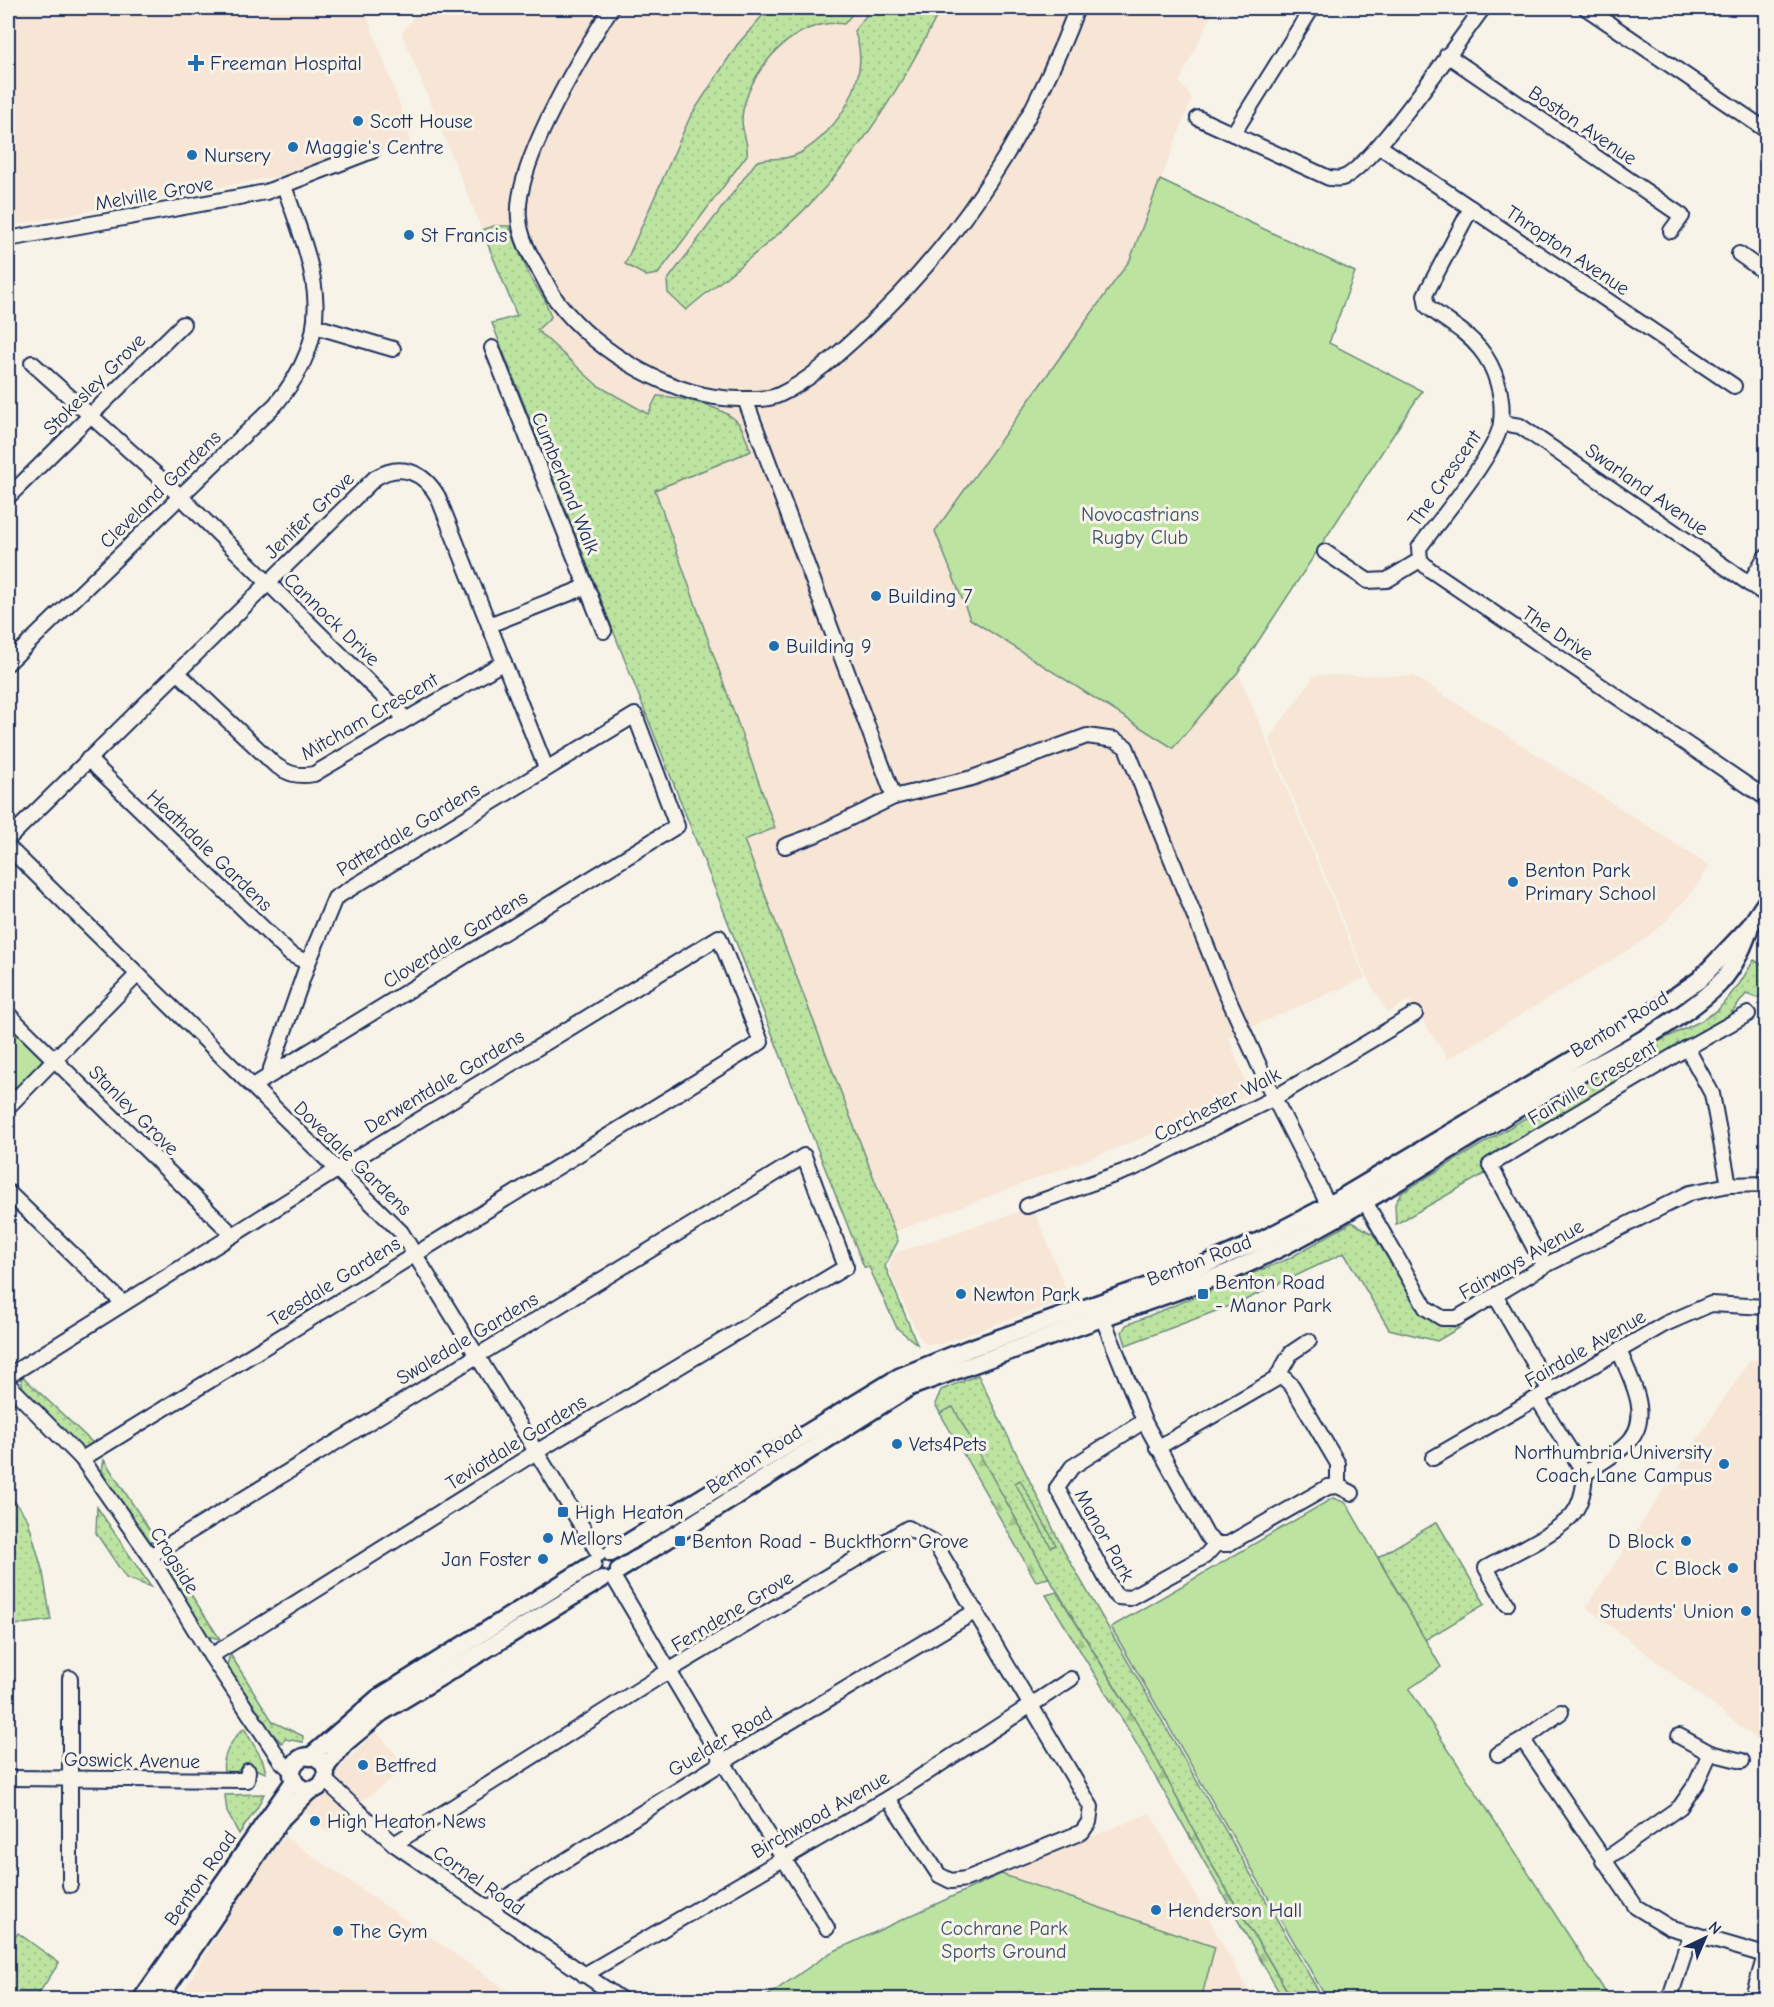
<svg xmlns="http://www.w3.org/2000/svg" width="1774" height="2007" font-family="'Comic Neue',sans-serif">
  <defs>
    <pattern id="grass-dots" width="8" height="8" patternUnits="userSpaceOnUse" patternTransform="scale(1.5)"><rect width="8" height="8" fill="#bce4a0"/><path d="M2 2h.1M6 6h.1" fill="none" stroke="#a1c48c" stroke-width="1.8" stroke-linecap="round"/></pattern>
    <pattern id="forest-firs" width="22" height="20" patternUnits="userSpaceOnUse" patternTransform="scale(1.5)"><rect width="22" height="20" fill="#bce4a0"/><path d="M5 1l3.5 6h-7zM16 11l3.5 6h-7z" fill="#a1c48c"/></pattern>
  </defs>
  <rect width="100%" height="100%" fill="#f7f3e8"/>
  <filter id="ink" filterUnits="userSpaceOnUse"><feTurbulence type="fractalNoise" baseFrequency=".0167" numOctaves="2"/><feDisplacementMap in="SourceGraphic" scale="12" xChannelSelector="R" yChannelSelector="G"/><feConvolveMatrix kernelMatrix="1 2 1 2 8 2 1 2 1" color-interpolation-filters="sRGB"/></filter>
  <g filter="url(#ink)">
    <!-- built -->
    <g fill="#f7e5d5">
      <polygon points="8,8 364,8 405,119 410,144 377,150 374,141 284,175 8,226"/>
      <polygon points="420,8 1202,8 1213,12 1179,82 1192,98 1130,260 935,531 969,619 1172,748 1238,672 1365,978 1228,1037 1250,1094 1125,1145 894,1232 558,357 517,316 402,33"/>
      <polygon points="1315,675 1414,676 1710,866 1688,897 1662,925 1638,944 1448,1059 1409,1000 1388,1013 1366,976 1269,739"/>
      <polygon points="1033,1207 1069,1298 941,1344 927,1344 920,1338 890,1273 890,1263 895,1253"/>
      <polygon points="1766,1359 1766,1746 1586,1607 1750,1360"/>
      <polygon points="376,1731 398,1757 399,1773 348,1812 328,1833 302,1808"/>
      <polygon points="1150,1813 1253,1999 1201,1999 1214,1947 1001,1874"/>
      <polygon points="284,1836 520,1999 179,1999 236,1903"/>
    </g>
    <!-- grass -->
    <g fill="url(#grass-dots)" stroke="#6c8a7f" stroke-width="1.5">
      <path d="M769 8H857L844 24C797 17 752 66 743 110 739 131 749 139 747 155L658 274 646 276 625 264 690 117 737 45Z"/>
      <path d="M872 8H941C905 79 865 147 809 205 772 243 726 276 686 310L668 293 667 281 756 162C771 155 781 163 800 153 839 131 874 75 854 31Z"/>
      <path d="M494 226H509L530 277 545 300 551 317 537 330 597 385 648 414 657 396C679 397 726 406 740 425 745 432 747 443 751 451L655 490 775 828 744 840 898 1241 885 1266 917 1344 897 1328 869 1267H864L492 323 517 316 482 230Z"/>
      <polygon points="1754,960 1766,967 1766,992 1757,998 1746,994 1730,1015 1494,1153 1486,1173 1396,1224 1395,1204 1401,1193 1557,1099 1659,1041 1701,1021 1718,1010 1740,983"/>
      <polygon points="1352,1222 1373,1234 1415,1303 1449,1326 1459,1328 1437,1341 1389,1329 1344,1253 1245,1300 1126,1345 1122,1332 1126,1325 1288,1259"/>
      <polygon points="20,1374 96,1446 86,1449 79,1445 23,1389"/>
      <polygon points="978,1375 1065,1553 1323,1999 1292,1999 1210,1862 1141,1729 1049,1578 953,1408 940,1413 935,1404 941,1390"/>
      <polygon points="104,1460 158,1543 146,1540 104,1476 102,1470"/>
      <polygon points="8,1492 28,1520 43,1573 51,1620 8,1626"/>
      <polygon points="97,1507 151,1587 126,1578 96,1533"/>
      <polygon points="1437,1522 1485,1604 1425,1640 1378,1557"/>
      <polygon points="166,1556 220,1639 208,1636 165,1572 163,1566"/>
      <polygon points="230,1654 273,1722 303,1736 303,1742 285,1739 282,1743 267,1728 229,1670 227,1665"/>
      <path d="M244 1728 263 1761 266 1773 244 1765 233 1775 225 1776C219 1759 232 1739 244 1728Z"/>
      <polygon points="264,1794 257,1808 239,1834 227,1812 225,1795"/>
      <polygon points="18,1933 59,1963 35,1999 8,1999 8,1948"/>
    </g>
    <!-- forest -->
    <g fill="url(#forest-firs)" stroke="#6c8a7f" stroke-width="1.5">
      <polygon points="953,1407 1049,1578 1036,1581 940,1413"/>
      <polygon points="1057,1592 1141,1729 1210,1862 1292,1999 1283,1999 1125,1724 1046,1595"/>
    </g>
    <!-- park -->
    <g fill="#bce4a0" stroke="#6c8a7f" stroke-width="1.5">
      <polygon points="1160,180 1355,272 1329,343 1422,391 1238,672 1173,748 970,619 935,531 1130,260"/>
      <polygon points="8,1023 47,1060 8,1100"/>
      <polygon points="1020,1480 1056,1545 1051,1547 1015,1483"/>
      <polygon points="1333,1498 1346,1503 1441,1667 1409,1689 1610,1999 1327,1999 1111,1627"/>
      <polygon points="1001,1874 1215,1947 1201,1999 763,1999 830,1953"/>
    </g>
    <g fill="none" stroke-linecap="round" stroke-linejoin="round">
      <!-- minor casing -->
      <g stroke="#1b2f5e" stroke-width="18">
        <g id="minor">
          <path d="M611 8C582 54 514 165 519 218 520 238 531 257 541 273 546 282 551 293 557 301 597 353 676 400 742 399 754 399 768 400 779 395 809 381 837 355 861 333 959 243 1031 131 1077 8"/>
          <polyline points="1586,8 1766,130"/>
          <polyline points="1447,55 1682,216 1671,231"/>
          <path d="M1198 118 1329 178C1333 178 1339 179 1342 178 1370 170 1461 37 1483 8"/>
          <polyline points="1233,134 1312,8"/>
          <polyline points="1379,146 1734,386"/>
          <polyline points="8,239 266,192 372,151"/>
          <polyline points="1739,254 1766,273"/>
          <polyline points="315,326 393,349"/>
          <polyline points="492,348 604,631"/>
          <polyline points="32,363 180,496 405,718"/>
          <polyline points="745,399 894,797"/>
          <polyline points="1502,423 1520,426 1766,595"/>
          <polyline points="8,497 183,324"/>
          <polyline points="1325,552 1368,581 1387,580 1420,560 1429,569 1766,798"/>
          <path d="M1420 560 1419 548C1438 521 1499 451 1501 422 1504 397 1496 368 1480 349 1465 330 1445 321 1427 306L1425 295 1471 208"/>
          <polyline points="1749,584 1766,556"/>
          <polyline points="489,625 586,587"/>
          <path d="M8 663 276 404C340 327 314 270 284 186"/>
          <path d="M178 673 274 764C288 774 297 777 314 774L504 662"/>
          <polyline points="88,759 290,954 308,963"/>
          <path d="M8 839 375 478C401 462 424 472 438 497L546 768"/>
          <polyline points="785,846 815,835 894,797 972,778 1087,736 1115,740 1126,747 1225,991 1274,1098 1333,1214"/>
          <polyline points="8,847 401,1232 599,1554"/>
          <polyline points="8,1014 233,1235"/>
          <polyline points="1687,1048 1748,1014"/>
          <polyline points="253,1086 677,826 635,715 335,898 308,963 268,1077"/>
          <polyline points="8,1107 137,975"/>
          <polyline points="8,1192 123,1303"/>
          <polyline points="1360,1193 1426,1308 1442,1318 1457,1318 1544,1266 1690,1193 1729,1185 1766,1184"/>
          <polyline points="1027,1206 1134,1168 1274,1098 1415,1014"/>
          <polyline points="1544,1266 1490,1165 1687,1048 1712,1094 1729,1185"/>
          <polyline points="1496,1297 1550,1391"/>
          <polyline points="1099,1309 1144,1421 1207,1536 1216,1544 1228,1544 1328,1487 1338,1486 1352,1493"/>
          <polyline points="1281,1375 1292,1386 1338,1464 1338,1486"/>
          <polyline points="8,1376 337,1170 719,937 761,1042 82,1459"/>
          <polyline points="8,1384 82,1459 150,1556 211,1656 281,1761 292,1771"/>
          <path d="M1537 1398 1585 1474C1599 1463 1620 1453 1631 1439 1652 1413 1629 1376 1619 1350"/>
          <polyline points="1144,1421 1072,1467 1057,1488 1114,1593 1118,1597 1129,1598 1205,1556 1216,1544"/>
          <polyline points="1157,1448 1276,1379 1291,1353 1309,1341"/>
          <polyline points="1433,1458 1665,1324 1711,1304 1766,1307"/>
          <polyline points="150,1556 804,1156 846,1267 536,1452 211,1656"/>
          <polyline points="614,1578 723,1762 827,1928"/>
          <path d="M1507 1604 1486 1568C1508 1556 1559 1532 1573 1514 1582 1502 1584 1488 1585 1474"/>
          <polyline points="1679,1736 1710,1753"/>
          <polyline points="1523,1740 1561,1712"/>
          <polyline points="1498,1754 1523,1740 1636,1907 1669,1927 1765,1955"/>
          <polyline points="8,1778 247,1780 248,1771"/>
          <polyline points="325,1780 394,1844 622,2000"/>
          <polyline points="394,1844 670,1670 908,1528 934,1542 1091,1807 1089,1822 1082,1832 966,1879 951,1881 939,1875 888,1798"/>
          <polyline points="1603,1861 1680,1807 1696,1784 1710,1753 1742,1761"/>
          <polyline points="70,1885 70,1678"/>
          <polyline points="488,1909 723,1762 976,1611"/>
          <polyline points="584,1975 888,1798 1071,1679"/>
          <polyline points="1669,2000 1691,1933"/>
          <polyline points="1752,2000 1766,1952"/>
        </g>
      </g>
      <!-- major casing -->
      <g stroke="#1b2f5e" stroke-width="21">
        <g id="major">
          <polyline points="611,1553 899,1377 968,1349 1182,1274 1262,1240 1329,1205 1648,1015 1699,980 1750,926 1766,902"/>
          <path d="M619 1570 910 1387 1227 1273C1335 1226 1432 1159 1532 1100 1593 1065 1663 1035 1715 988 1732 972 1742 951 1749 930"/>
          <circle cx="309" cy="1773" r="17"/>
          <polyline points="310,1757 378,1698 593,1564"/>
          <polyline points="325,1768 345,1743 381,1713 602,1579"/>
          <polyline points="141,2000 294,1781"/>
          <polyline points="158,2000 282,1818 309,1791"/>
        </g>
      </g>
      <!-- minor -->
      <use href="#minor" stroke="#f7f3e8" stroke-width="14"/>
      <!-- major -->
      <use href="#major" stroke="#f7f3e8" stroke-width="16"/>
    </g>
  </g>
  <!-- markers -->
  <g fill="#1f6fb2" stroke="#f7f3e8" stroke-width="2">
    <path d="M193 54h6v6h6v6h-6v6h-6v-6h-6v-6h6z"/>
    <circle cx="358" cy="121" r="6"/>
    <circle cx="293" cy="147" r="6"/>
    <circle cx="192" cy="155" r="6"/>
    <circle cx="409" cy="235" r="6"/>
    <circle cx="876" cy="596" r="6"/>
    <circle cx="774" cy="646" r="6"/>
    <circle cx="1513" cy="882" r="6"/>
    <circle cx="961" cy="1294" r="6"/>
    <rect x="1197" y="1288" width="12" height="12" rx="3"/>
    <circle cx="897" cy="1444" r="6"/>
    <circle cx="1724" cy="1464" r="6"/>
    <rect x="557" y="1506" width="12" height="12" rx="3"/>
    <circle cx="548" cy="1538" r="6"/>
    <rect x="674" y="1535" width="12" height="12" rx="3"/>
    <circle cx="1686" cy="1541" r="6"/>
    <circle cx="543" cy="1559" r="6"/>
    <circle cx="1733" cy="1568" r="6"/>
    <circle cx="1746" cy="1611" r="6"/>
    <circle cx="363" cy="1765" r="6"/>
    <circle cx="315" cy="1821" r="6"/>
    <circle cx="1156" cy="1910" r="6"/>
    <circle cx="338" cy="1931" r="6"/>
  </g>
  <g text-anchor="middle" stroke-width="6" stroke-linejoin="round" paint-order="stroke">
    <!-- poi labels -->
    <g font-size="20" fill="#1b2f5e" stroke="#f7f3e8" text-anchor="start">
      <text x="210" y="70">Freeman Hospital</text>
      <text x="370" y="128">Scott House</text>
      <text x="305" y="154">Maggie's Centre</text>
      <text x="204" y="162">Nursery</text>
      <text x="421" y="242">St Francis</text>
      <text x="888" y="603">Building 7</text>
      <text x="786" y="653">Building 9</text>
      <text x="1525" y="877">Benton Park<tspan x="1525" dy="23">Primary School</tspan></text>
      <text x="1215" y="1289">Benton Road<tspan x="1215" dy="23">- Manor Park</tspan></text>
      <text x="973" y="1301">Newton Park</text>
      <text x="909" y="1451">Vets4Pets</text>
      <text x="1712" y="1459" text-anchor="end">Northumbria University<tspan x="1712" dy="23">Coach Lane Campus</tspan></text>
      <text x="575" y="1519">High Heaton</text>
      <text x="560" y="1545">Mellors</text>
      <text x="692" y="1548">Benton Road - Buckthorn Grove</text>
      <text x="1674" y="1548" text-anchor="end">D Block</text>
      <text x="531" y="1566" text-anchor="end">Jan Foster</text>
      <text x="1721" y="1575" text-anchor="end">C Block</text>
      <text x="1734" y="1618" text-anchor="end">Students' Union</text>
      <text x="375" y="1772">Betfred</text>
      <text x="327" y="1828">High Heaton News</text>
      <text x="1168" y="1917">Henderson Hall</text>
      <text x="350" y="1938">The Gym</text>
    </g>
    <!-- street labels -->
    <g font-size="20" fill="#1b2f5e" stroke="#f7f3e8">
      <text transform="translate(1583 125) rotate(34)" y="7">Boston Avenue</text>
      <text transform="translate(154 193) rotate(-10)" y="7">Melville Grove</text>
      <text transform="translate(1568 250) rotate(34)" y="7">Thropton Avenue</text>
      <text transform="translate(94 384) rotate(-45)" y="7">Stokesley Grove</text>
      <text transform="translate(1444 478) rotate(-55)" y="7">The Crescent</text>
      <text transform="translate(566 483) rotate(68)" y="7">Cumberland Walk</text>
      <text transform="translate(160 489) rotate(-44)" y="7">Cleveland Gardens</text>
      <text transform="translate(1647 489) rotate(35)" y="7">Swarland Avenue</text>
      <text transform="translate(309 515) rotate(-44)" y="7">Jenifer Grove</text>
      <text transform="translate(332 619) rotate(44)" y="7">Cannock Drive</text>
      <text transform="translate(1558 633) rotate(34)" y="7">The Drive</text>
      <text transform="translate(369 716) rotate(-30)" y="7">Mitcham Crescent</text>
      <text transform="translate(408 829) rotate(-31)" y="7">Patterdale Gardens</text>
      <text transform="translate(210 850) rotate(44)" y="7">Heathdale Gardens</text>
      <text transform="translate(455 939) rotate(-32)" y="7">Cloverdale Gardens</text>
      <text transform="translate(1619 1024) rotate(-31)" y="7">Benton Road</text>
      <text transform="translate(444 1081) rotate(-31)" y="7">Derwentdale Gardens</text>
      <text transform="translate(1592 1082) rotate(-31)" y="7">Fairville Crescent</text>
      <text transform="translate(1217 1104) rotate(-27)" y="7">Corchester Walk</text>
      <text transform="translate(134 1110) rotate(45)" y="7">Stanley Grove</text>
      <text transform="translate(353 1158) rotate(44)" y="7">Dovedale Gardens</text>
      <text transform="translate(1521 1259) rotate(-30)" y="7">Fairways Avenue</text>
      <text transform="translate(1199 1260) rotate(-21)" y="7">Benton Road</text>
      <text transform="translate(334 1281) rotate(-32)" y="7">Teesdale Gardens</text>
      <text transform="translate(467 1338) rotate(-31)" y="7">Swaledale Gardens</text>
      <text transform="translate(1585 1348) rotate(-30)" y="7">Fairdale Avenue</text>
      <text transform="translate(516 1442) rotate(-32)" y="7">Teviotdale Gardens</text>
      <text transform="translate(754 1459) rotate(-33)" y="7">Benton Road</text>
      <text transform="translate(1105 1535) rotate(61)" y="7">Manor Park</text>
      <text transform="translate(175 1560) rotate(58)" y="7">Cragside</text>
      <text transform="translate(732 1611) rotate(-31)" y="7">Ferndene Grove</text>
      <text transform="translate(720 1741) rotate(-31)" y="7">Guelder Road</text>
      <text transform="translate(132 1760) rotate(1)" y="7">Goswick Avenue</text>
      <text transform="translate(820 1814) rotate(-30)" y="7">Birchwood Avenue</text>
      <text transform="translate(200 1878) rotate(-55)" y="7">Benton Road</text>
      <text transform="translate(479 1880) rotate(35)" y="7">Cornel Road</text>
    </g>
    <!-- park labels -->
    <g font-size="20" fill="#3b536b" stroke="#f7f3e8">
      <text x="1140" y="521">Novocastrians<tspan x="1140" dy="23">Rugby Club</tspan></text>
      <text x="1004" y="1935">Cochrane Park<tspan x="1004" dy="23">Sports Ground</tspan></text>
    </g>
  </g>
  <!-- margin -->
  <rect width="1774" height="2007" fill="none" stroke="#f7f3e8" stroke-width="30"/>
  <rect x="15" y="15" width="1744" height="1977" fill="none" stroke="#1b2f5e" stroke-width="2" filter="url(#ink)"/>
  <!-- north arrow -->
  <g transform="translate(1705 1938) rotate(44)" stroke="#f7f3e8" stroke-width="4.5" paint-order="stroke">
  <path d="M0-4.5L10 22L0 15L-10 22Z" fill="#1b2f5e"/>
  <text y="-9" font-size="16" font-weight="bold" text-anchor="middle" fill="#1b2f5e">N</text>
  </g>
</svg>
